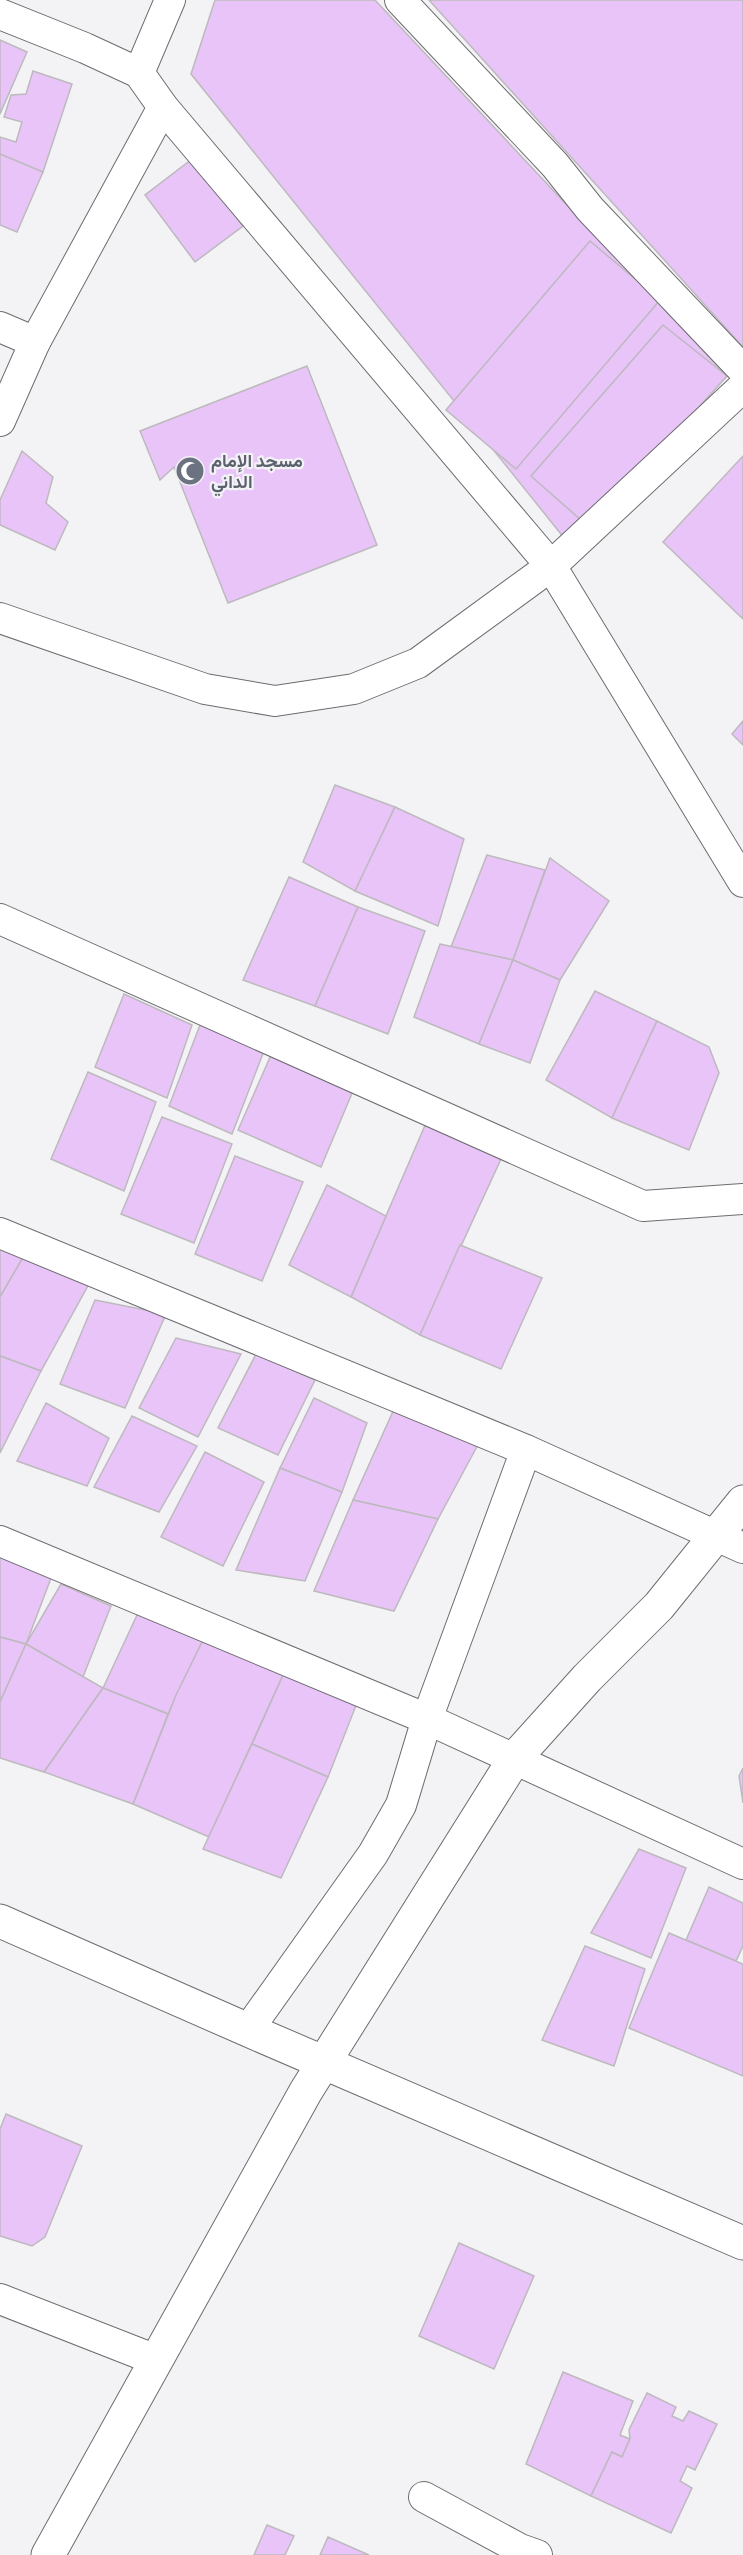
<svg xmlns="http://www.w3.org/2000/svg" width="743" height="2555" font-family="'PT Sans Narrow',Vazirmatn,sans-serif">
  <rect width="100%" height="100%" fill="#f3f3f6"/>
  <!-- building -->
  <g fill="#e9c4f8" stroke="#bcbabc" stroke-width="1.5">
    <polygon points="215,0 375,0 727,376 569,544 191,74"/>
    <polygon points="429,0 743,0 743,347"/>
    <polygon points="0,40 27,52 0,114"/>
    <polygon points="33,71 72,84 43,172 0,158 0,137 16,142 22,122 4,117 11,95 26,94"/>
    <polygon points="0,154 43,172 17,232 0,225"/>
    <polygon points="192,159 243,226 195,262 145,195"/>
    <polygon points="590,241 660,300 516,469 446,410"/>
    <polygon points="663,325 727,376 590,528 531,476"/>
    <polygon points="307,366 377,545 228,603 174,467 160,480 140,431"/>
    <polygon points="22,451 53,477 46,503 68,522 55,550 0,525 0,500"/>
    <polygon points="743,456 743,619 663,542"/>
    <polygon points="743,721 743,745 732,734"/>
    <polygon points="335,785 395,807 355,891 303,862"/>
    <polygon points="395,807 464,839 438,926 355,891"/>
    <polygon points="487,855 545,870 513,960 451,947"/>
    <polygon points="550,858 609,901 560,980 513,960"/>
    <polygon points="289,877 358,907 315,1006 243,980"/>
    <polygon points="358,907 425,931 388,1034 315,1006"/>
    <polygon points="440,944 513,960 479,1044 414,1017"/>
    <polygon points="513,960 560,980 530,1063 479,1044"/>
    <polygon points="595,991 657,1021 612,1118 546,1080"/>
    <polygon points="124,994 192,1025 167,1098 95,1067"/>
    <polygon points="657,1021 709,1047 719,1073 689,1150 612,1118"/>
    <polygon points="200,1025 264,1051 232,1134 169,1106"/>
    <polygon points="271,1055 353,1091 321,1167 238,1130"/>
    <polygon points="88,1072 156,1102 124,1191 51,1159"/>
    <polygon points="162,1117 232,1144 194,1243 121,1214"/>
    <polygon points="426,1123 501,1159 420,1335 351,1297"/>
    <polygon points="235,1156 303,1182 262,1281 195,1254"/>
    <polygon points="327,1185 386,1216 351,1297 289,1265"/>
    <polygon points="0,1244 25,1254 0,1297"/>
    <polygon points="460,1245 542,1278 501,1369 420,1335"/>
    <polygon points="25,1254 90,1282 41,1371 0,1356 0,1297"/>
    <polygon points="95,1300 166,1314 125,1408 60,1384"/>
    <polygon points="176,1338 241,1354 198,1437 139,1408"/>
    <polygon points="256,1354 315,1380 278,1455 218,1428"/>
    <polygon points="0,1356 41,1371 0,1453"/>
    <polygon points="314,1398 367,1423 342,1492 280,1468"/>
    <polygon points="46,1403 109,1438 87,1486 17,1461"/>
    <polygon points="395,1407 480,1441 438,1519 353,1500"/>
    <polygon points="132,1416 197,1446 159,1512 94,1487"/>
    <polygon points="205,1452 264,1482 223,1566 161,1537"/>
    <polygon points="280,1468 342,1492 305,1581 236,1570"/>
    <polygon points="353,1500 438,1519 394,1611 314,1591"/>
    <polygon points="0,1553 53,1573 26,1644 0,1637"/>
    <polygon points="61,1584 111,1606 83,1677 26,1644"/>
    <polygon points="138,1613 205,1636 168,1714 103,1688"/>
    <polygon points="205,1636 284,1673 209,1837 133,1804 176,1695"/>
    <polygon points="0,1637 26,1644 0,1702"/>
    <polygon points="26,1644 103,1688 44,1772 0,1758 0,1702"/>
    <polygon points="284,1673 357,1703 328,1777 252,1744"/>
    <polygon points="103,1688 168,1714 133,1804 44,1772"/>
    <polygon points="252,1744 328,1777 281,1878 203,1849"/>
    <polygon points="743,1768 743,1803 739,1776"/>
    <polygon points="639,1849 686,1868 651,1958 591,1933"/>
    <polygon points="709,1887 743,1903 743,1946 736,1961 686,1940"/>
    <polygon points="669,1933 743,1964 743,2076 629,2028"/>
    <polygon points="585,1946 645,1969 614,2066 542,2040"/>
    <polygon points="6,2114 82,2146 45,2237 32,2246 0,2236 0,2129"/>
    <polygon points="459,2243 534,2276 494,2369 419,2336"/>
    <polygon points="563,2372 633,2401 620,2435 630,2439 622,2457 612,2452 591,2496 526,2464"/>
    <polygon points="647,2393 676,2407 672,2416 683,2421 689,2411 717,2424 695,2470 687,2466 680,2481 692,2488 671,2533 591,2496 612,2452 622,2457 630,2439 629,2430"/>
    <polygon points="267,2525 294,2536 285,2555 254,2555"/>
    <polygon points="328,2537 369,2555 320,2555"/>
  </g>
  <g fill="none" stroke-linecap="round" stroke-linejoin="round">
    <!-- minor casing -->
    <g stroke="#6d6d70" stroke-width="32">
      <g id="minor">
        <polyline points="400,0 555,165 590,209 743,370"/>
        <polyline points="0,14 85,48 139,73 170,0"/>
        <polyline points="139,73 163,107 551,566 743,882"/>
        <polyline points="0,327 35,342"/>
        <polyline points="0,421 35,342 163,107"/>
        <polyline points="0,618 205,689 275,701 354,689 418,663 551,566 743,387"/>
        <polyline points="0,919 643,1206 743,1199"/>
        <polyline points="0,1233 526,1450 743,1548"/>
        <polyline points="0,1541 427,1719 743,1864"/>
        <polyline points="248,2030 373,1854 401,1805 427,1719 526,1450"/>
        <polyline points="0,2299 156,2360"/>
        <polyline points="424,2497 520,2549 537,2555"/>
      </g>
    </g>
    <!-- tertiary casing -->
    <g stroke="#6d6d70" stroke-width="35">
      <g id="tertiary">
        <polyline points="0,1921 248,2030 743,2243"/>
        <polyline points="48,2555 306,2091 515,1758 587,1678 659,1606 743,1502"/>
      </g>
    </g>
    <!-- minor -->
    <use href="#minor" stroke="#fff" stroke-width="30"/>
    <!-- tertiary -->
    <use href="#tertiary" stroke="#fff" stroke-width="33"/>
  </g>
  <!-- icons -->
  <defs>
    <g id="mosque-disc" transform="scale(1.5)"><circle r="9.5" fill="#6b7280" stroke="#f3f3f6"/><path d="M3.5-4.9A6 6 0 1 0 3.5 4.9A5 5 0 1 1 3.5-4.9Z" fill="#fff"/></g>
  </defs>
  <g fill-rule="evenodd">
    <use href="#mosque-disc" x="190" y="471"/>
  </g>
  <g text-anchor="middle" stroke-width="4.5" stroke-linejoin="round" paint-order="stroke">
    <!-- worship labels -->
    <g font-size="18" font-weight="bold" fill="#5b616d" stroke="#f3f3f6" text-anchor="start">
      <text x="211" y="467">مسجد الإمام<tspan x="211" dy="21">الداني</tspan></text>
    </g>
  </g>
</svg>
